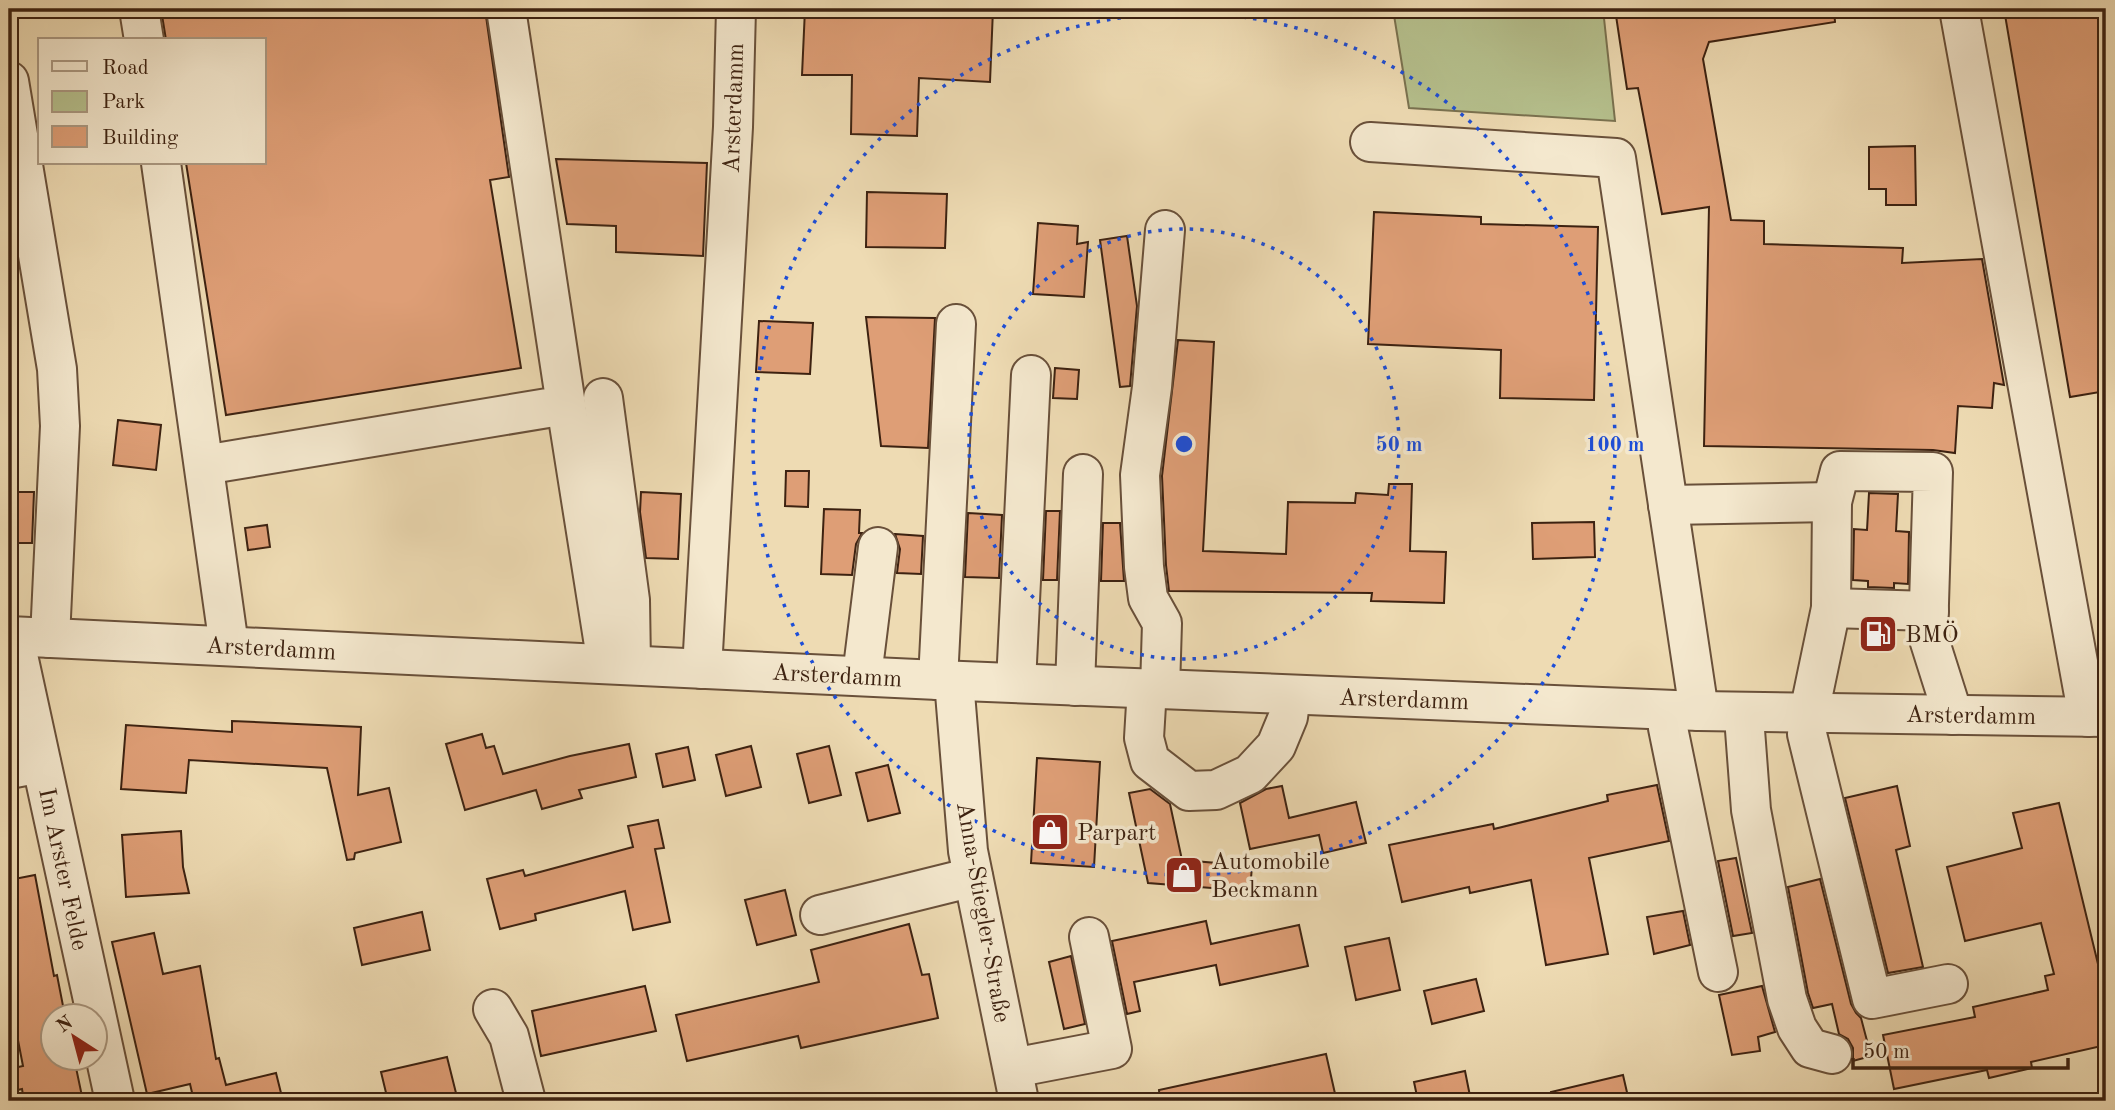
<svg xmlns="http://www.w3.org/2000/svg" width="2115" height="1110" font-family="'Old Standard TT',serif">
  <rect width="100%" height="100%" fill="#eedbb3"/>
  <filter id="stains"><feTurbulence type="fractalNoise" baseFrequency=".00286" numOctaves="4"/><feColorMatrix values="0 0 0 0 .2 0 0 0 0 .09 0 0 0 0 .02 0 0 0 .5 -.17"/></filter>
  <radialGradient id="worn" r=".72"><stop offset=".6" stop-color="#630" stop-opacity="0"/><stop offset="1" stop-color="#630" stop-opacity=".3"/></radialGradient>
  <!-- green -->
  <polygon fill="#b6c18e" stroke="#7a7250" stroke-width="2" points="1393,9 1603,9 1615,121 1409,108"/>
  <!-- building -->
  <g fill="#de9e76" stroke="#3d2211" stroke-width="2">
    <polygon points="161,9 485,9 509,177 490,180 521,368 226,415 186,163 264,163 264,40 166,40"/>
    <polygon points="805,9 993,9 990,82 919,78 917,136 851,134 852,75 802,75"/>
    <polygon points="1615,9 1695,9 1696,17 1742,9 1834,9 1835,22 1709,42 1703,59 1731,220 1764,221 1764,244 1903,248 1902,263 1982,259 2004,385 1994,383 1992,408 1958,406 1955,453 1933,450 1704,446 1709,207 1662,214 1638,88 1627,89"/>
    <polygon points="2004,9 2106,9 2106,391 2070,397"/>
    <polygon points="1915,146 1916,205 1886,205 1886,189 1869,189 1869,147"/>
    <polygon points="556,159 707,163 703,256 616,252 616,226 567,224"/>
    <polygon points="867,192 947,194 945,248 866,247"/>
    <polygon points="1374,212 1481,217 1481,224 1598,227 1594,400 1500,398 1501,350 1368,344"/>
    <polygon points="1038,223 1078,226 1077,244 1088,242 1084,297 1033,294"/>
    <polygon points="1127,236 1137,306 1130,386 1120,387 1100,240"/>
    <polygon points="866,317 935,318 928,448 881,446"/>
    <polygon points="759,321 813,323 810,374 756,372"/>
    <polygon points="1178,340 1214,342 1203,551 1286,554 1288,502 1355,503 1356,493 1388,495 1389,484 1412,484 1410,551 1446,552 1444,603 1371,601 1372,593 1169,591 1166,565 1162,476"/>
    <polygon points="1055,368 1079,370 1077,399 1053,398"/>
    <polygon points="118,420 161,425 156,470 113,465"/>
    <polygon points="786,471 809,471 808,507 785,506"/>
    <polygon points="9,492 34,492 32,543 9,543"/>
    <polygon points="641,492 681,494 678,559 646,558 640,512"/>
    <polygon points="1869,493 1898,494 1896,531 1909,532 1908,584 1894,583 1894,588 1868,587 1868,581 1853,580 1854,529 1867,530"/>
    <polygon points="824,509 860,510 859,533 862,533 856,544 852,575 821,574"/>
    <polygon points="1046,511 1060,511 1057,580 1043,580"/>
    <polygon points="968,513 1002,515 999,578 965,577"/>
    <polygon points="1594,522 1595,557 1533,559 1532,523"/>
    <polygon points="1103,523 1120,523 1124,581 1101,581"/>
    <polygon points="267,525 270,547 248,550 245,528"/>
    <polygon points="895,534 923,536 921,574 897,573 900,549"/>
    <polygon points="232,721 361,727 358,795 389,788 401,842 355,853 354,859 347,860 327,768 189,760 186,793 121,789 126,725 232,732"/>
    <polygon points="482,734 486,748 494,746 503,774 570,756 629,744 636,777 579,790 582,798 542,809 536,790 465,810 446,744"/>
    <polygon points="751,746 761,787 726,796 716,755"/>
    <polygon points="829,746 841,795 809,803 797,754"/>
    <polygon points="688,747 695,780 663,787 656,754"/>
    <polygon points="1037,758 1100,762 1094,867 1031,863"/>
    <polygon points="888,765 900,813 868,821 856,773"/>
    <polygon points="1657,785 1669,841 1589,858 1608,954 1546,965 1531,880 1470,893 1469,887 1402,902 1389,845 1493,824 1494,829 1608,801 1607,795"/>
    <polygon points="1282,786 1289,818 1356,802 1366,843 1323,853 1319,835 1250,849 1240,803 1266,789"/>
    <polygon points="1897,786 1910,846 1896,850 1923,967 1888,973 1845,798"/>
    <polygon points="1150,789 1170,804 1182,860 1252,866 1250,891 1148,883 1129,793"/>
    <polygon points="2059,803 2098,964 2106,962 2106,1045 2031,1062 2032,1068 1989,1078 1987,1070 1894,1089 1883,1035 1975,1017 1973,1007 2048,990 2045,976 2054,974 2041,923 1965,941 1947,867 2022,848 2013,813"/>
    <polygon points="658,820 664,848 655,849 670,922 633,930 625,891 535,914 536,920 500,929 487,879 523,870 525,876 633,847 628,826"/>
    <polygon points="181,831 183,867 189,893 126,897 122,835"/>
    <polygon points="1736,858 1752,933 1733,936 1718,861"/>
    <polygon points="35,875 54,976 57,975 65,1016 52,1016 52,1058 74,1058 83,1101 24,1101 22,1089 9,1092 9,1069 23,1066 9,994 9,880"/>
    <polygon points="1820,879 1851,1004 1856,1013 1861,1018 1871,1056 1853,1061 1853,1048 1848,1039 1839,1034 1832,1004 1813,1008 1808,993 1788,887"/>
    <polygon points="785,890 796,935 757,945 745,900"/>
    <polygon points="1683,911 1690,945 1654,954 1647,917"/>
    <polygon points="422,912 430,950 362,965 354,928"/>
    <polygon points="1206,921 1211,944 1299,925 1308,966 1220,985 1216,965 1134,982 1140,1011 1127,1014 1112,941"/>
    <polygon points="909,924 922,975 929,974 938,1018 801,1048 798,1036 687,1061 676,1015 819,982 811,950"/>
    <polygon points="154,933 163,974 200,966 216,1059 219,1058 226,1085 276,1073 282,1097 265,1101 194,1101 190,1084 147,1094 112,942"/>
    <polygon points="1389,938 1400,990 1356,1000 1345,947"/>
    <polygon points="1071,956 1085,1024 1064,1029 1049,962"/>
    <polygon points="1476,979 1484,1011 1432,1024 1424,991"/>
    <polygon points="645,986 656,1031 541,1056 532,1011"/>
    <polygon points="1762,986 1775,1032 1758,1037 1760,1051 1732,1055 1719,995"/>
    <polygon points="1326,1054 1336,1098 1318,1101 1160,1101 1159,1090"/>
    <polygon points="447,1057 458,1101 388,1101 381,1072"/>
    <polygon points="1465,1071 1471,1101 1418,1101 1414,1082"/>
    <polygon points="1623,1075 1629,1101 1552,1101 1551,1092"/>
  </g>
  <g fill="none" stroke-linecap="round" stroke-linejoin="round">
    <!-- minor casing -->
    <g stroke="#69503a" stroke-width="42">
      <g id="minor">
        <polyline points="139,9 144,40"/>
        <polyline points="1959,9 2088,717"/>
        <polyline points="9,81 57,369 60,426 50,638"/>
        <polyline points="1370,142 1616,158 1699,711"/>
        <polyline points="161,163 229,646"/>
        <polyline points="603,398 630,600 631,665"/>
        <polyline points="566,405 607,664"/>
        <polyline points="204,465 566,405 506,9"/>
        <polyline points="1668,505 1832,502"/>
        <polyline points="1831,608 1929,611"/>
        <polyline points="9,636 938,680 1699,711 2106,717"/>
        <polyline points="14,637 115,1101"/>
        <polyline points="702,669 733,127 736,9"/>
        <polyline points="862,676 878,547"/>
        <polyline points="938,680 956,324"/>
        <polyline points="954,681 968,851 1019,1101"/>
        <polyline points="1016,683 1031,375"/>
        <polyline points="1075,686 1083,474"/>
        <polyline points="1147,688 1144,738 1150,761 1189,791 1216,790 1250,774 1276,746 1288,717 1291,695"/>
        <polyline points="1160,689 1162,623 1148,598 1144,567 1140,475 1152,387 1165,230"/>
        <polyline points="1666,710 1668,728 1718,972"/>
        <polyline points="1746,712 1745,730 1751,810 1787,999 1797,1028 1810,1048 1832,1054"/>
        <polyline points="9,769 41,763"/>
        <polyline points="820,915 973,877"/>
        <polyline points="1948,984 1872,999 1807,734 1809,713 1831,608 1832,502 1840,471 1933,472 1928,636 1953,715"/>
        <polyline points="493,1009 509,1036 526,1101"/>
        <polyline points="1013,1068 1112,1049 1089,937"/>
      </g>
    </g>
    <!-- minor -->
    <use href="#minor" stroke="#f4e8ce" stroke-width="38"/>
  </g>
  <!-- distance rings -->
  <g fill="none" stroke="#1d4ed8" stroke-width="3.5" stroke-dasharray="3.5 7">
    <circle cx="1184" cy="444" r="215"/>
    <circle cx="1184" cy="444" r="431"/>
  </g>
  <!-- icons -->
  <defs>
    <g id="fuel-square" transform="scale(2.0125)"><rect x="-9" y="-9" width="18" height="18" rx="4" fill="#8f2418" stroke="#f4e8ce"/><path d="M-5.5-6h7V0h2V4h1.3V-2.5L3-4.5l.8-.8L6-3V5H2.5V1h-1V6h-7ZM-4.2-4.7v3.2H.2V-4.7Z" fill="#fff"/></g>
    <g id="shop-square" transform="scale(2.0125)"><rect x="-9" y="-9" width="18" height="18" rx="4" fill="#8f2418" stroke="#f4e8ce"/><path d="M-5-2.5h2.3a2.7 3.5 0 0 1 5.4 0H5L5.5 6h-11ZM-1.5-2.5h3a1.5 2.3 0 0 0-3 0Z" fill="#fff"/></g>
  </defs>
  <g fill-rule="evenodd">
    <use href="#fuel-square" x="1878" y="634"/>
    <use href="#shop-square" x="1050" y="832"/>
    <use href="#shop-square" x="1184" y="875"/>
  </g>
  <g text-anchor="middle" stroke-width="7" stroke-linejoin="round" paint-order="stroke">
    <!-- street labels -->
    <g font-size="24" fill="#3d2211" stroke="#f4e8ce">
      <text transform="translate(733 108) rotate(-88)" y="8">Arsterdamm</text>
      <text transform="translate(271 648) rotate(3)" y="8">Arsterdamm</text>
      <text transform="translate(837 675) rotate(3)" y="8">Arsterdamm</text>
      <text transform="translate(1404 699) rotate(2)" y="8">Arsterdamm</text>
      <text transform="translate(1971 715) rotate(1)" y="8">Arsterdamm</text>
      <text transform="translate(64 869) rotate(78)" y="8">Im Arster Felde</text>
      <text transform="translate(984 912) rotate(80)" y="8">Anna-Stiegler-Straße</text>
    </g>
    <!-- poi labels -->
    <g font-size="24" fill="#3d2211" stroke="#f4e8ce" text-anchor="start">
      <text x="1905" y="642">BMÖ</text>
      <text x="1077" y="840">Parpart</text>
      <text x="1211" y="869">Automobile<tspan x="1211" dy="28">Beckmann</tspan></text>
    </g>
  </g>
  <circle cx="1184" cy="444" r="10" fill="#1d4ed8" stroke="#f4e8ce" stroke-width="3.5"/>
  <g font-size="21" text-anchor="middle" font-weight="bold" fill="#1d4ed8" stroke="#f4e8ce" stroke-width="7" stroke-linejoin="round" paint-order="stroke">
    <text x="1399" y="451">50 m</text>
    <text x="1615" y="451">100 m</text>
  </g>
  <!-- margin -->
  <rect width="2115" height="1110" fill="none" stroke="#eedbb3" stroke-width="35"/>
  <rect x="10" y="10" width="2094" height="1089" fill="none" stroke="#3d2211" stroke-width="3.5"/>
  <rect x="18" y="18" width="2080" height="1075" fill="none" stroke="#3d2211" stroke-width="2"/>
  <!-- legend -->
  <rect x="38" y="38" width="228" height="126" fill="#f4e8ce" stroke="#ab9982" stroke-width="2"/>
  <rect x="52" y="61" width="35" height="10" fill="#f4e8ce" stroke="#ab9982" stroke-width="2"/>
  <text x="102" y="74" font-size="21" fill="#3d2211">Road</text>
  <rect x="52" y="91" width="35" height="21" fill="#b6c18e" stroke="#ab9982" stroke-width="2"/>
  <text x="102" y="108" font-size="21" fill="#3d2211">Park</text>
  <rect x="52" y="126" width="35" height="21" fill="#de9e76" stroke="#ab9982" stroke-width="2"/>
  <text x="102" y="144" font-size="21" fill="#3d2211">Building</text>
  <!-- north arrow -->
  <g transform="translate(74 1037) rotate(324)"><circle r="33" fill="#f4e8ce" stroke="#ab9982" stroke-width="2"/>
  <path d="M0-5L12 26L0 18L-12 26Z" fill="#8f2418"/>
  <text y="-10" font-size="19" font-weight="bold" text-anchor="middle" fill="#3d2211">N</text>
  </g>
  <!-- scale -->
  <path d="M1853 1058v10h215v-10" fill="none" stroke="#3d2211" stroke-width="3.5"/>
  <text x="1863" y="1058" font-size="21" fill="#3d2211" stroke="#f4e8ce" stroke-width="5" paint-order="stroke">50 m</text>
  <rect width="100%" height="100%" filter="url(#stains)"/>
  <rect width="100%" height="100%" fill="url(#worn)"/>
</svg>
